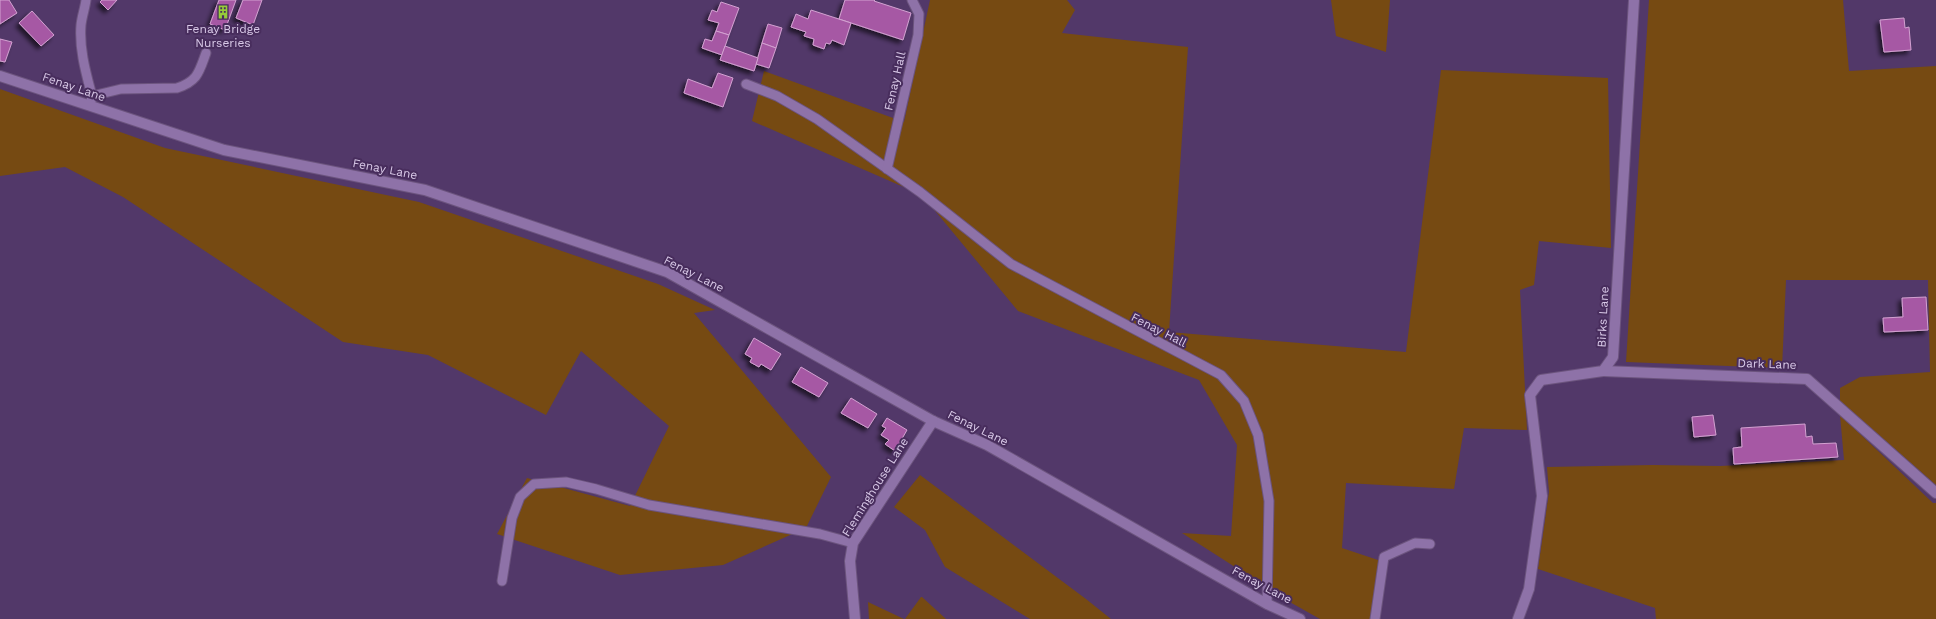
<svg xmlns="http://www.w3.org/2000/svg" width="1936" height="619" font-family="'Work Sans',sans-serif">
  <defs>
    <filter id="shadow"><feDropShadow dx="-3.5" dy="3.5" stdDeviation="2" flood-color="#0009"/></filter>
  </defs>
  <rect width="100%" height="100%" fill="#523869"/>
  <!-- green -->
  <g fill="#764a12">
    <polygon points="930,0 1067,0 1075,10 1062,33 1188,47 1169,332 1406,352 1441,70 1608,78 1611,248 1539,241 1534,285 1520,290 1527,430 1464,428 1454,489 1346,483 1342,548 1381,561 1375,619 1320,619 1288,601 1182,533 1231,536 1237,445 1199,380 1018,311 922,195 752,121 764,71 904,122"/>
    <polygon points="1331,0 1390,0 1386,52 1336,36"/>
    <polygon points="1649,0 1843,0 1849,71 1936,66 1936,485 1840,401 1840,388 1860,377 1930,372 1928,280 1786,280 1782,368 1626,362"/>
    <polygon points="0,89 165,148 419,202 658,284 715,310 694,313 831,477 806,528 723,565 620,575 497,534 527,478 630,506 669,426 581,351 546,415 428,355 343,342 123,197 65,167 0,176"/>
    <polygon points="1840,415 1933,503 1936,503 1936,619 1656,619 1655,608 1538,569 1549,492 1547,467 1653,465 1720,466 1844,460"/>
    <polygon points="920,475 1086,599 1111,619 1030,619 945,567 925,530 894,507"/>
    <polygon points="921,597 922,597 946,619 905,619"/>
    <polygon points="868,602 904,619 869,619"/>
  </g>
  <!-- building -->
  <g fill="#a659a4" stroke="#d3a1d1" filter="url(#shadow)">
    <polygon points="0,0 9,0 17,13 0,24"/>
    <polygon points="102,0 117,0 108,10 100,2"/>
    <polygon points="219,0 236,0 225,30 210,24"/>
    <polygon points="243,0 262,0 253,25 236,18"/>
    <polygon points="845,0 875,0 874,1 911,13 903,40 839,19"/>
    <polygon points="721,2 739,8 729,35 716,31 719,23 708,20 712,10 717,12"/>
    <polygon points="811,10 851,23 844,45 832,40 830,44 826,43 824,49 813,45 814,39 804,36 806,32 791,27 796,14 808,19"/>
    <polygon points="32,11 54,35 41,46 19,23"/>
    <polygon points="1904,18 1905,28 1909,27 1911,50 1884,52 1880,20"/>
    <polygon points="768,24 782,28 776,48 762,43"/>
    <polygon points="716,31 729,35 722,55 702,48 705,39 712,41"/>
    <polygon points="0,39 12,42 5,62 0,61"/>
    <polygon points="762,43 776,48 769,68 756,64"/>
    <polygon points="725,46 758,58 754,71 720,60"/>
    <polygon points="718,73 733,78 723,107 684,93 688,79 712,88"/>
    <polygon points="1926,297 1928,330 1884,332 1883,318 1903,317 1902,298"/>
    <polygon points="754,338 781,354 771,370 761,364 759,367 750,362 752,358 745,354"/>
    <polygon points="801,367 828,383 819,397 792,382"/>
    <polygon points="851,398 877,414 868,428 841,413"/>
    <polygon points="1713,415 1716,435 1694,437 1692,417"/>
    <polygon points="887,418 907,430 895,451 885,444 889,440 881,435 886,428 882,426"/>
    <polygon points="1805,424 1806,437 1812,436 1813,444 1836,443 1838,457 1734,464 1733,448 1742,447 1741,428"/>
  </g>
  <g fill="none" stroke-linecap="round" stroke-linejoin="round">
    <!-- service casing -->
    <g stroke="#6c547e" stroke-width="11">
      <g id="service">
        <path d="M86 0C85 8 82 16 81 25 79 49 86 73 92 96L91 101"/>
        <polyline points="746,84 777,96 817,119 920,192 1011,264 1221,375 1244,401 1258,435 1269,501 1267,604"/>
        <path d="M92 96 121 89 177 88C198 81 199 72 206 53"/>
        <polyline points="887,169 918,35 919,14 912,0"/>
        <polyline points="502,581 512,518 520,497 534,484 566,482 596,489 649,505 820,534 853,543"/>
        <polyline points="1375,619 1384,557 1415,543 1430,544"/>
      </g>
    </g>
    <!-- minor casing -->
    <g stroke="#6c547e" stroke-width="12">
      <g id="minor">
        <polyline points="0,76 224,150 425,190 667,272 933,421 987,445 1267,604 1300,619"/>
        <polyline points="1603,371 1807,379 1936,493"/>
        <polyline points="855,619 850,561 853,543 933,421"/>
        <polyline points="1518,619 1529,589 1542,496 1530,395 1541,380 1603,371 1613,357 1634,0"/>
      </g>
    </g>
    <!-- service -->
    <use href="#service" stroke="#8e72a8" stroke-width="9"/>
    <!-- minor -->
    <use href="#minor" stroke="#8e72a8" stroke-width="10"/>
  </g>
  <!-- icons -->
  <defs>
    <g id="building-bare" transform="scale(1.08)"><path d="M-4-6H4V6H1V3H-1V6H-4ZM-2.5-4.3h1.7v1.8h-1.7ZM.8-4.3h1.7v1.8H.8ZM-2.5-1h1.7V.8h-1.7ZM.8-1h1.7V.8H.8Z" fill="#96cc3a" stroke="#482d5d" stroke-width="2.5" paint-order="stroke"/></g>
  </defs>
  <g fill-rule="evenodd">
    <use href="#building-bare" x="223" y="12"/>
  </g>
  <g text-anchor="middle" stroke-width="4" stroke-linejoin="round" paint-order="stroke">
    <!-- poi labels -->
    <g font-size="12" fill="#d9cae8" stroke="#482d5d">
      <text x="223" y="33">Fenay Bridge<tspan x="223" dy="14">Nurseries</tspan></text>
    </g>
    <!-- street labels -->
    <g font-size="12" fill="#d9cae8" stroke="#482d5d">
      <text transform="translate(895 81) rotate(-77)" y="4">Fenay Hall</text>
      <text transform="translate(74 87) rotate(19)" y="4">Fenay Lane</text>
      <text transform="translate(385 169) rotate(11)" y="4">Fenay Lane</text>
      <text transform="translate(694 274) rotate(27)" y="4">Fenay Lane</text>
      <text transform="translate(1603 317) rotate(-87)" y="4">Birks Lane</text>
      <text transform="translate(1159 330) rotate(27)" y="4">Fenay Hall</text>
      <text transform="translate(1767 364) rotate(2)" y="4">Dark Lane</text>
      <text transform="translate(978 428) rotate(26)" y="4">Fenay Lane</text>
      <text transform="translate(875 487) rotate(-58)" y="4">Fleminghouse Lane</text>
      <text transform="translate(1262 585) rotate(28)" y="4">Fenay Lane</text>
    </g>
  </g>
</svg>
